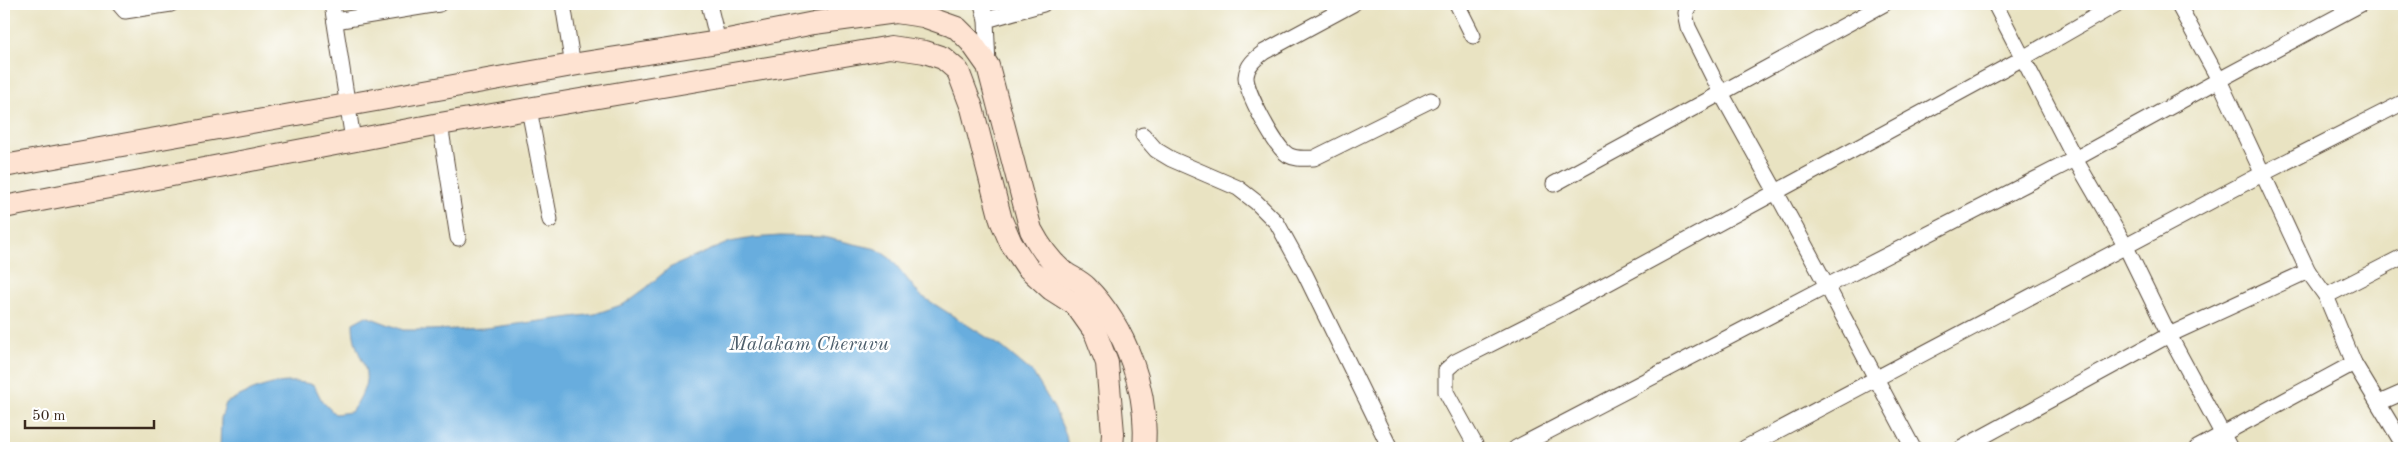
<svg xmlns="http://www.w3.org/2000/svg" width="2408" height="452" font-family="'Old Standard TT',serif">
  <rect width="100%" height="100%" fill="#fff"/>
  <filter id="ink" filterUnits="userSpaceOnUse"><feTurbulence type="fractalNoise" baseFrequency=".02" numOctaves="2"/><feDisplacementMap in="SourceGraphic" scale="10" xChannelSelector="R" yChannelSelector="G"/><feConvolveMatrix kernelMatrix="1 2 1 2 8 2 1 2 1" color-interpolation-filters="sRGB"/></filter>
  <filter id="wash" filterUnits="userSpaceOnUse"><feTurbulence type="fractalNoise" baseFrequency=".0096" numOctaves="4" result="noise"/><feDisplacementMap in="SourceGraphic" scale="20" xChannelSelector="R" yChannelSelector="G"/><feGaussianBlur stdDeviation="1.12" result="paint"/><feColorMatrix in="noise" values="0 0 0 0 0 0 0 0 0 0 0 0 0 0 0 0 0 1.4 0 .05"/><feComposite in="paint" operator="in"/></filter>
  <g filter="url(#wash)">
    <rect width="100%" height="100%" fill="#e9e3c2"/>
    <!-- water -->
    <path fill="#68adde" stroke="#526c7e" d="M780 236 823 237 877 249 891 259 920 295 1002 347 1033 373 1054 408 1066 435 1068 448H220L221 418 226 403C254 388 282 376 314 385L322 401 335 414 351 412C384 366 353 366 353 323L366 316 403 330H429L486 328 595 314 624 304 646 288 669 268 713 249 730 242 753 238Z"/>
  </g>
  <g filter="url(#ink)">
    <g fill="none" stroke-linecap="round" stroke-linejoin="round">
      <!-- street casing -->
      <g stroke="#554637" stroke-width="17">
        <g id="street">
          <polyline points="119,4 125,11 171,4"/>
          <polyline points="332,4 353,140"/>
          <polyline points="563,4 573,66"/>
          <polyline points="709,4 718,42"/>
          <polyline points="982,4 986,20"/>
          <path d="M1353 4 1264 52C1255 59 1247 65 1246 77 1246 92 1275 147 1288 155 1297 160 1304 158 1314 158L1431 100"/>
          <polyline points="1457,4 1473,36"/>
          <polyline points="1884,4 1721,93 1776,192 2023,58 2117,4"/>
          <polyline points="1995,4 2075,159 2126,247 2169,335 2230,448"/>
          <polyline points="2178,4 2219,80 2361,4"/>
          <polyline points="335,21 439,4"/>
          <polyline points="988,65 986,20 1043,4"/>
          <polyline points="529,109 550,220"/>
          <polyline points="440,124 458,238"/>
          <polyline points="1143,135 1156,150 1171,159 1238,188 1256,202 1277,223 1305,274 1390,448"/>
          <polyline points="1554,184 1721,93 1688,27 1685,13 1690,4"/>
          <polyline points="2326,296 2404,256"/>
          <polyline points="2379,403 2404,392"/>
          <polyline points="1477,448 1446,392 1446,370 1455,362 1562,308 1776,192 1827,286 2075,159 2219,80 2308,271"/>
          <polyline points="1516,448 1827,286 1913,448"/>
          <polyline points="1745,448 2262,174 2404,102"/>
          <polyline points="1962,448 2169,335 2308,271 2326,296 2354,363 2404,446"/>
          <polyline points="2197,448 2354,363"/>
        </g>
      </g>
      <!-- secondary casing -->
      <g stroke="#554637" stroke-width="24">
        <g id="secondary">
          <path d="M4 166 578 64 718 42 814 23 896 12 923 16 957 28 971 42 988 66 1031 230C1039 245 1047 258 1061 270 1068 276 1079 280 1086 287 1126 327 1149 392 1144 448"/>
          <polyline points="4,207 440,124 891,47 925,52 943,58 958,71 972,108 1001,220 1011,243 1027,267 1051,289 1076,305 1095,332 1107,363 1113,433 1112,448"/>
        </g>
      </g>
      <!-- street -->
      <use href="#street" stroke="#fff" stroke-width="15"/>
      <!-- secondary -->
      <use href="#secondary" stroke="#fee3d2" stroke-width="22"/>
    </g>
  </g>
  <g text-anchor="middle" stroke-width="5" stroke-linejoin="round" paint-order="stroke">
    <!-- water labels -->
    <g font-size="20" font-style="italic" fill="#4d5e6b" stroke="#fff">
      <text x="809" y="350">Malakam Cheruvu</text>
    </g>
  </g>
  <!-- margin -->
  <rect width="2408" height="452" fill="none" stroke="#fff" stroke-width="20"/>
  <!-- scale -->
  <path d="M25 420v8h129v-8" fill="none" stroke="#3b2a1e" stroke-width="2.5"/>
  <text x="32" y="420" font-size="15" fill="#3b2a1e" stroke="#ffffff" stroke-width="4" paint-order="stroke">50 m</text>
</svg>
